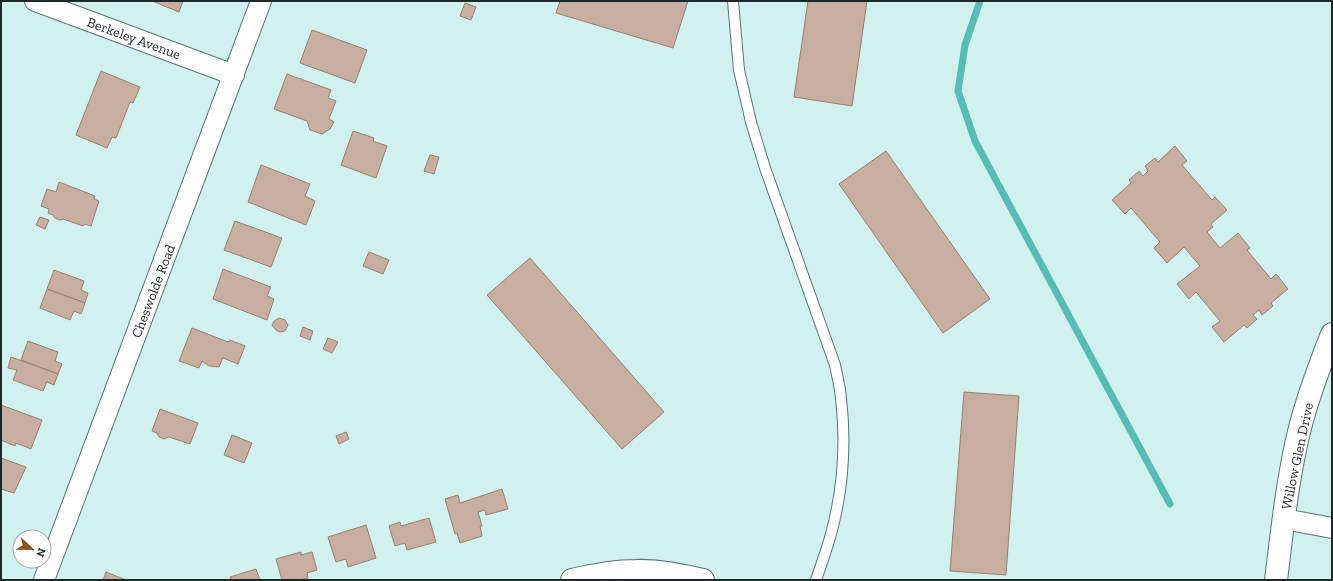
<svg xmlns="http://www.w3.org/2000/svg" width="1333" height="581" font-family="'Zilla Slab',serif">
  <rect width="100%" height="100%" fill="#d0f1ed"/>
  <g fill="none" stroke-linecap="round" stroke-linejoin="round">
    <!-- stream -->
    <polyline stroke="#57bcb3" stroke-width="7" points="980,1 965,45 958,91 975,141 1170,504"/>
  </g>
  <!-- building -->
  <g fill="#c7aea0" stroke="#978072">
    <polygon points="152,1 183,1 179,12"/>
    <polygon points="560,1 688,1 673,48 556,13"/>
    <polygon points="808,1 867,1 852,106 794,97"/>
    <polygon points="465,3 476,7 471,20 460,16"/>
    <polygon points="312,30 367,50 355,83 300,63"/>
    <polygon points="101,71 140,87 133,103 130,102 116,138 112,137 107,148 76,135"/>
    <polygon points="287,74 331,90 328,98 336,101 329,119 334,122 330,129 322,134 310,130 307,121 274,109"/>
    <polygon points="353,131 374,138 373,141 387,146 376,178 341,165"/>
    <polygon points="1175,146 1187,161 1182,165 1212,200 1215,197 1227,210 1211,224 1213,227 1207,232 1220,248 1238,233 1250,248 1247,250 1271,279 1276,274 1288,289 1271,303 1273,306 1262,315 1259,310 1253,315 1257,319 1247,328 1244,325 1224,342 1212,327 1220,321 1196,292 1189,299 1177,284 1200,266 1184,247 1167,263 1154,248 1160,242 1131,208 1125,214 1112,200 1131,183 1129,180 1139,171 1143,176 1148,171 1145,166 1155,158 1158,162"/>
    <polygon points="886,151 990,299 943,333 839,184"/>
    <polygon points="430,155 439,157 434,174 424,171"/>
    <polygon points="261,165 310,184 305,196 315,201 306,225 248,202"/>
    <polygon points="59,182 95,196 94,199 99,201 91,226 85,224 83,226 63,219 60,220 55,218 53,215 48,213 49,209 41,206 47,189 56,192"/>
    <polygon points="40,217 49,220 45,229 36,225"/>
    <polygon points="235,221 282,238 271,267 224,250"/>
    <polygon points="369,252 389,260 383,274 363,266"/>
    <polygon points="530,258 664,412 622,449 487,295"/>
    <polygon points="223,269 271,287 267,296 274,299 267,320 213,299"/>
    <polygon points="54,270 84,281 81,290 88,293 85,303 47,289"/>
    <polygon points="47,289 85,303 81,314 74,311 70,320 40,308"/>
    <polygon points="279,318 285,320 288,325 285,331 280,332 276,330 272,325 274,321"/>
    <polygon points="303,327 313,331 310,340 300,336"/>
    <polygon points="192,328 228,342 230,340 245,346 238,364 223,358 219,367 209,366 202,361 199,368 179,361"/>
    <polygon points="328,338 338,342 332,353 323,349"/>
    <polygon points="28,341 58,352 55,361 62,364 58,374 21,360"/>
    <polygon points="11,357 58,374 54,385 47,382 43,391 13,380 17,370 8,368"/>
    <polygon points="964,392 1019,396 1006,575 950,571"/>
    <polygon points="1,405 42,420 31,449 16,443 15,446 1,440"/>
    <polygon points="160,409 198,423 190,444 169,437 164,439 159,437 157,433 152,431"/>
    <polygon points="346,432 349,439 339,444 336,436"/>
    <polygon points="232,435 252,443 244,463 224,455"/>
    <polygon points="1,458 26,467 14,493 1,489"/>
    <polygon points="502,489 508,509 486,515 485,510 478,512 482,526 480,526 482,536 460,543 457,533 455,534 445,499 458,495 460,503"/>
    <polygon points="429,518 436,542 407,550 405,543 395,546 389,526 400,522 401,526"/>
    <polygon points="366,525 376,558 348,567 346,559 336,562 328,537"/>
    <polygon points="301,552 301,555 312,552 317,570 307,573 308,578 300,580 282,580 276,559"/>
    <polygon points="256,569 260,580 231,580 230,577"/>
    <polygon points="106,572 126,580 103,580"/>
  </g>
  <g fill="none" stroke-linecap="round" stroke-linejoin="round">
    <!-- service casing -->
    <g stroke="#587673" stroke-width="12">
      <path id="service" d="M733 1 739 70 751 122 765 168 835 365C837 375 840 387 841 398 846 442 843 490 831 534 827 549 821 565 816 580"/>
    </g>
    <!-- minor casing -->
    <g stroke="#587673" stroke-width="22">
      <g id="minor">
        <polyline points="35,1 234,75"/>
        <polyline points="1284,519 1332,528"/>
        <polyline points="44,580 261,1"/>
      </g>
    </g>
    <!-- tertiary casing -->
    <g stroke="#587673" stroke-width="24">
      <path id="tertiary" d="M1276 580C1282 532 1287 483 1298 436 1306 401 1319 367 1332 334"/>
    </g>
    <!-- secondary casing -->
    <g stroke="#587673" stroke-width="24">
      <path id="secondary" d="M572 580C593 575 615 571 636 571 659 570 682 575 703 580"/>
    </g>
    <!-- service -->
    <use href="#service" stroke="#fff" stroke-width="10"/>
    <!-- minor -->
    <use href="#minor" stroke="#fff" stroke-width="20"/>
    <!-- tertiary -->
    <use href="#tertiary" stroke="#fff" stroke-width="22"/>
    <!-- secondary -->
    <use href="#secondary" stroke="#fff" stroke-width="22"/>
  </g>
  <g text-anchor="middle" stroke-width="3" stroke-linejoin="round" paint-order="stroke">
    <!-- street labels -->
    <g font-size="14" fill="#1d2928" stroke="#fff">
      <text transform="translate(134 38) rotate(20)" y="5">Berkeley Avenue</text>
      <text transform="translate(153 291) rotate(-69)" y="5">Cheswolde Road</text>
      <text transform="translate(1297 456) rotate(-78)" y="5">Willow Glen Drive</text>
    </g>
  </g>
  <!-- border -->
  <rect width="1333" height="581" fill="none" stroke="#1d2928" stroke-width="4"/>
  <!-- north arrow -->
  <g transform="translate(32 549) rotate(112)"><circle r="19" fill="#ffffff" stroke="#a5a9a9"/>
  <path d="M0-3L7 15L0 10L-7 15Z" fill="#914f1e"/>
  <text y="-6" font-size="11" font-weight="bold" text-anchor="middle" fill="#1d2928">N</text>
  </g>
</svg>
